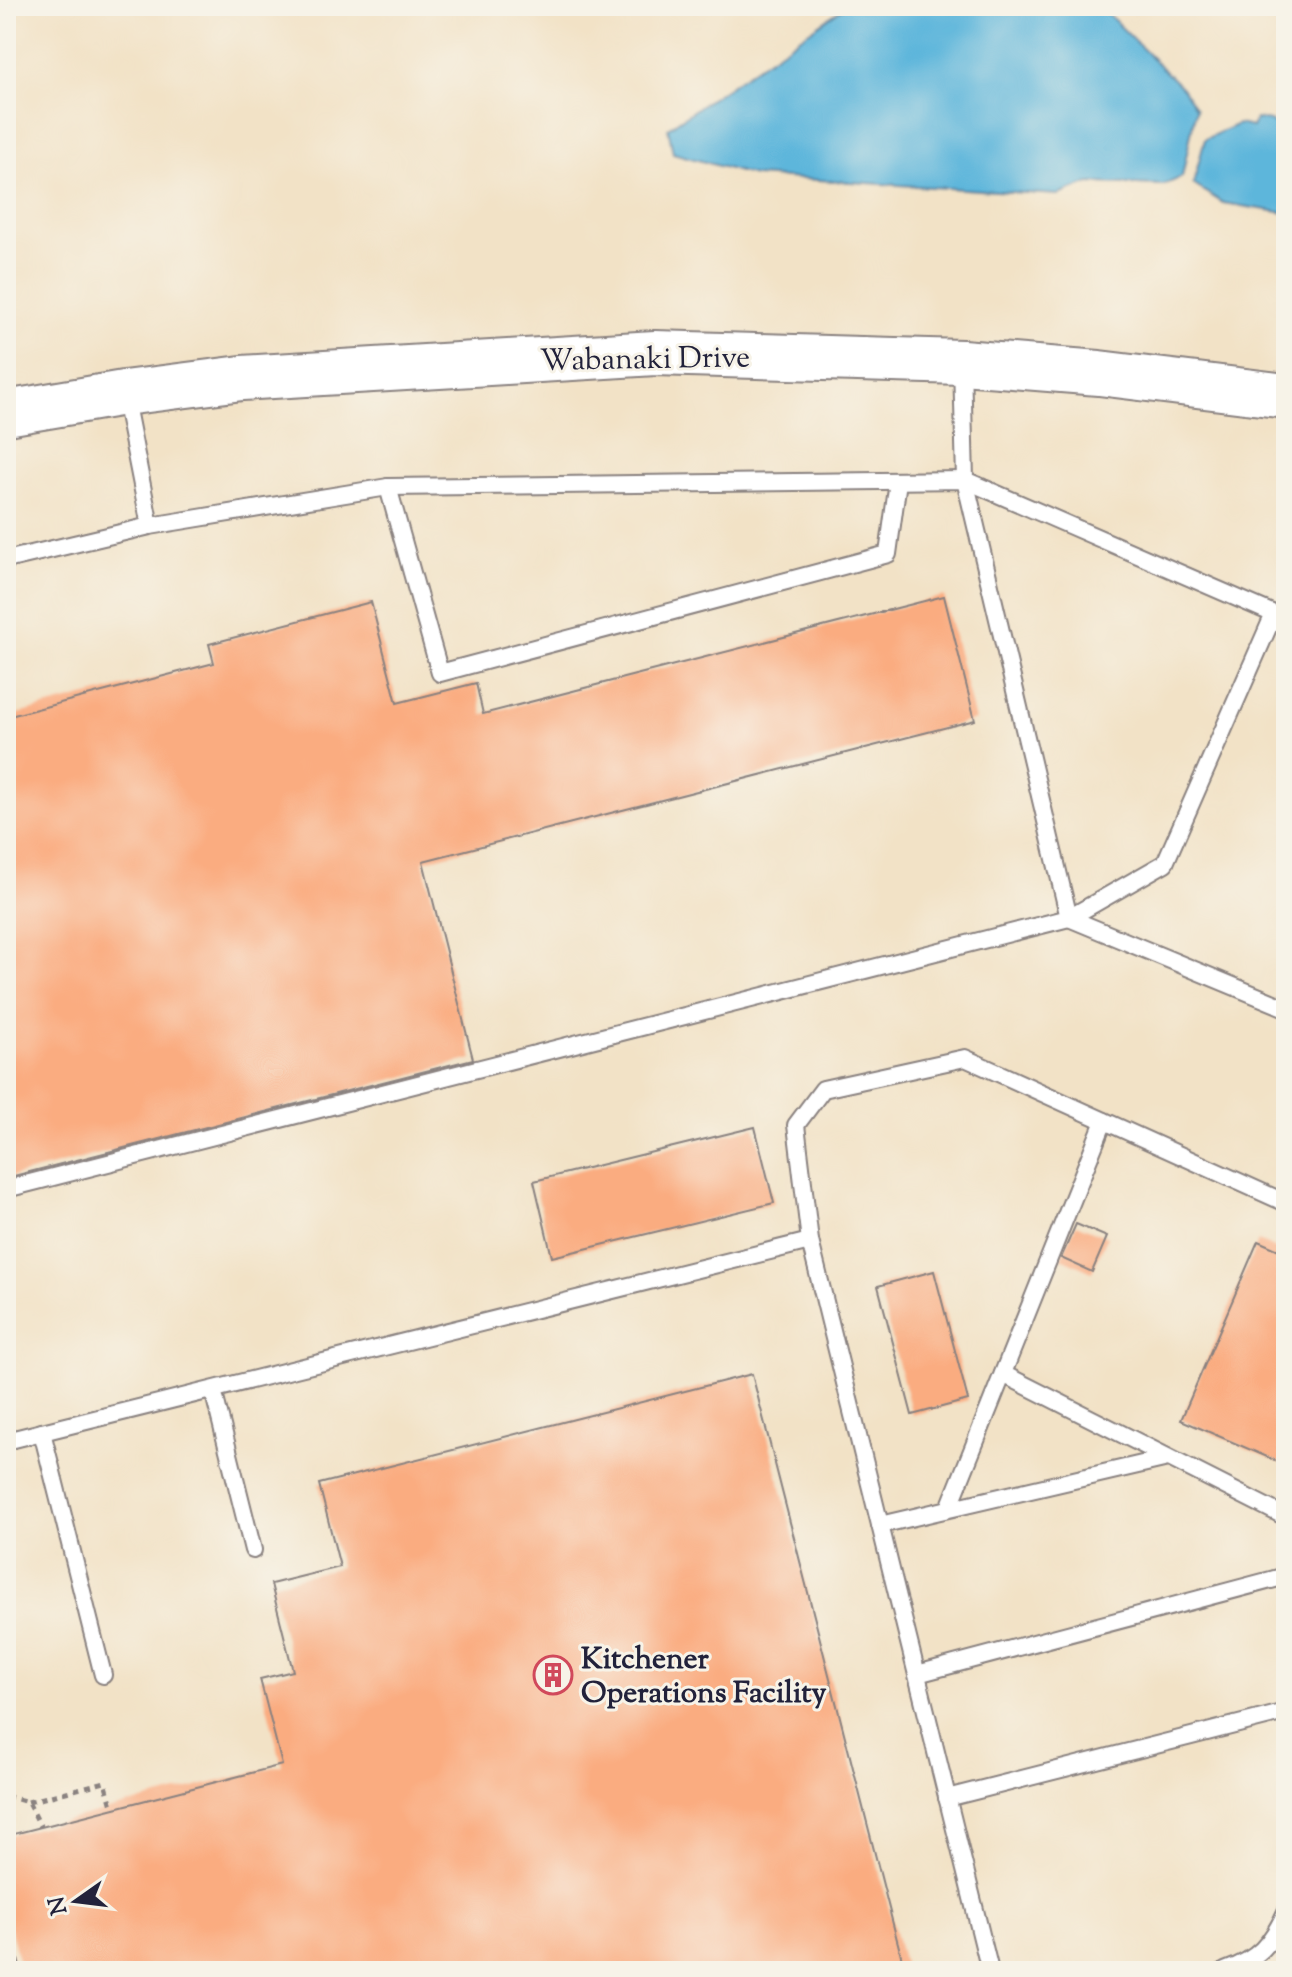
<svg xmlns="http://www.w3.org/2000/svg" width="1292" height="1977" font-family="'Sorts Mill Goudy',serif">
  <rect width="100%" height="100%" fill="#f7f3e8"/>
  <filter id="ink" filterUnits="userSpaceOnUse"><feTurbulence type="fractalNoise" baseFrequency=".0125" numOctaves="2"/><feDisplacementMap in="SourceGraphic" scale="16" xChannelSelector="R" yChannelSelector="G"/><feConvolveMatrix kernelMatrix="1 2 1 2 8 2 1 2 1" color-interpolation-filters="sRGB"/></filter>
  <filter id="wash" filterUnits="userSpaceOnUse"><feTurbulence type="fractalNoise" baseFrequency=".006" numOctaves="4" result="noise"/><feDisplacementMap in="SourceGraphic" scale="32" xChannelSelector="R" yChannelSelector="G"/><feGaussianBlur stdDeviation="1.8" result="paint"/><feColorMatrix in="noise" values="0 0 0 0 0 0 0 0 0 0 0 0 0 0 0 0 0 1.4 0 .05"/><feComposite in="paint" operator="in"/></filter>
  <g filter="url(#wash)">
    <rect width="100%" height="100%" fill="#f2e2c6"/>
    <!-- water -->
    <g fill="#5db6db" stroke="#406c8b" stroke-width="2">
      <polygon points="846,6 1100,6 1182,88 1196,109 1182,177 1164,185 1090,183 1059,195 754,176 673,153 668,128"/>
      <polygon points="1256,119 1270,121 1286,133 1286,213 1223,203 1193,184 1205,139 1238,124 1252,127"/>
    </g>
    <g id="blocks">
      <!-- building -->
      <g fill="#faac80">
        <polygon points="944,596 975,720 423,861 473,1059 6,1178 6,717 214,663 209,644 371,602 397,703 476,683 483,714"/>
        <polygon points="755,1127 774,1203 552,1257 534,1181"/>
        <polygon points="1076,1224 1107,1237 1092,1272 1061,1258"/>
        <polygon points="1258,1241 1286,1253 1286,1465 1181,1420"/>
        <polygon points="934,1271 968,1400 912,1415 878,1286"/>
        <polygon points="752,1374 905,1971 21,1971 6,1912 6,1836 282,1765 260,1679 293,1671 271,1584 340,1567 319,1484"/>
      </g>
    </g>
  </g>
  <g filter="url(#ink)">
    <use href="#blocks" fill-opacity="0" stroke="#8a8280" stroke-width="2"/>
    <g fill="none" stroke-linecap="round" stroke-linejoin="round">
      <!-- lane casing -->
      <g stroke="#8a8280" stroke-width="20">
        <g id="lane">
          <polyline points="962,364 965,480 1069,918"/>
          <polyline points="124,394 150,526"/>
          <polyline points="388,487 440,673 888,554 898,481"/>
          <polyline points="6,560 150,526 388,487 965,480 1274,614 1165,863 1069,918 6,1189"/>
          <polyline points="1069,918 1286,1008"/>
          <polyline points="1003,1374 1286,1517"/>
          <polyline points="213,1390 253,1550"/>
          <polyline points="42,1432 103,1675"/>
          <polyline points="6,1441 810,1241"/>
          <polyline points="949,1508 1104,1121"/>
          <polyline points="880,1525 1168,1458"/>
          <polyline points="917,1674 1286,1576"/>
          <polyline points="947,1798 1286,1712"/>
          <polyline points="990,1971 810,1241 796,1125 823,1089 965,1058 1286,1203"/>
          <path d="M1225 1971C1258 1959 1271 1945 1286 1912"/>
        </g>
      </g>
      <!-- secondary casing -->
      <g stroke="#8a8280" stroke-width="48">
        <polyline id="secondary" points="6,413 124,393 242,378 655,353 962,362 1099,373 1286,396"/>
      </g>
      <!-- path -->
      <g stroke="#8a8280" stroke-width="5" stroke-dasharray="6 6" stroke-linecap="butt">
        <polyline points="6,1796 28,1802 41,1827"/>
        <polyline points="28,1802 105,1782 113,1809"/>
      </g>
      <!-- lane -->
      <use href="#lane" stroke="#fff" stroke-width="16"/>
      <!-- secondary -->
      <use href="#secondary" stroke="#fff" stroke-width="44"/>
    </g>
  </g>
  <!-- icons -->
  <defs>
    <g id="building-ring" transform="scale(2)"><circle r="9.5" fill="#f7f3e8" stroke="#d1495b" stroke-width="1.5"/><path d="M-4-6H4V6H1V3H-1V6H-4ZM-2.5-4.3h1.7v1.8h-1.7ZM.8-4.3h1.7v1.8H.8ZM-2.5-1h1.7V.8h-1.7ZM.8-1h1.7V.8H.8Z" fill="#d1495b"/></g>
  </defs>
  <g fill-rule="evenodd">
    <use href="#building-ring" x="553" y="1675"/>
  </g>
  <g text-anchor="middle" stroke-width="6" stroke-linejoin="round" paint-order="stroke">
    <!-- street labels -->
    <g font-size="30" fill="#22223b" stroke="#f7f3e8">
      <text transform="translate(645 358) rotate(-1)" y="10">Wabanaki Drive</text>
    </g>
    <!-- poi labels -->
    <g font-size="30" font-weight="bold" fill="#22223b" stroke="#f7f3e8" text-anchor="start">
      <text x="581" y="1668">Kitchener<tspan x="581" dy="34">Operations Facility</tspan></text>
    </g>
  </g>
  <!-- margin -->
  <rect width="1292" height="1977" fill="none" stroke="#f7f3e8" stroke-width="32"/>
  <!-- north arrow -->
  <g transform="translate(76 1901) rotate(256)" stroke="#f7f3e8" stroke-width="6" paint-order="stroke">
  <path d="M0-6L14 30L0 20L-14 30Z" fill="#22223b"/>
  <text y="-12" font-size="22" font-weight="bold" text-anchor="middle" fill="#22223b">N</text>
  </g>
</svg>
